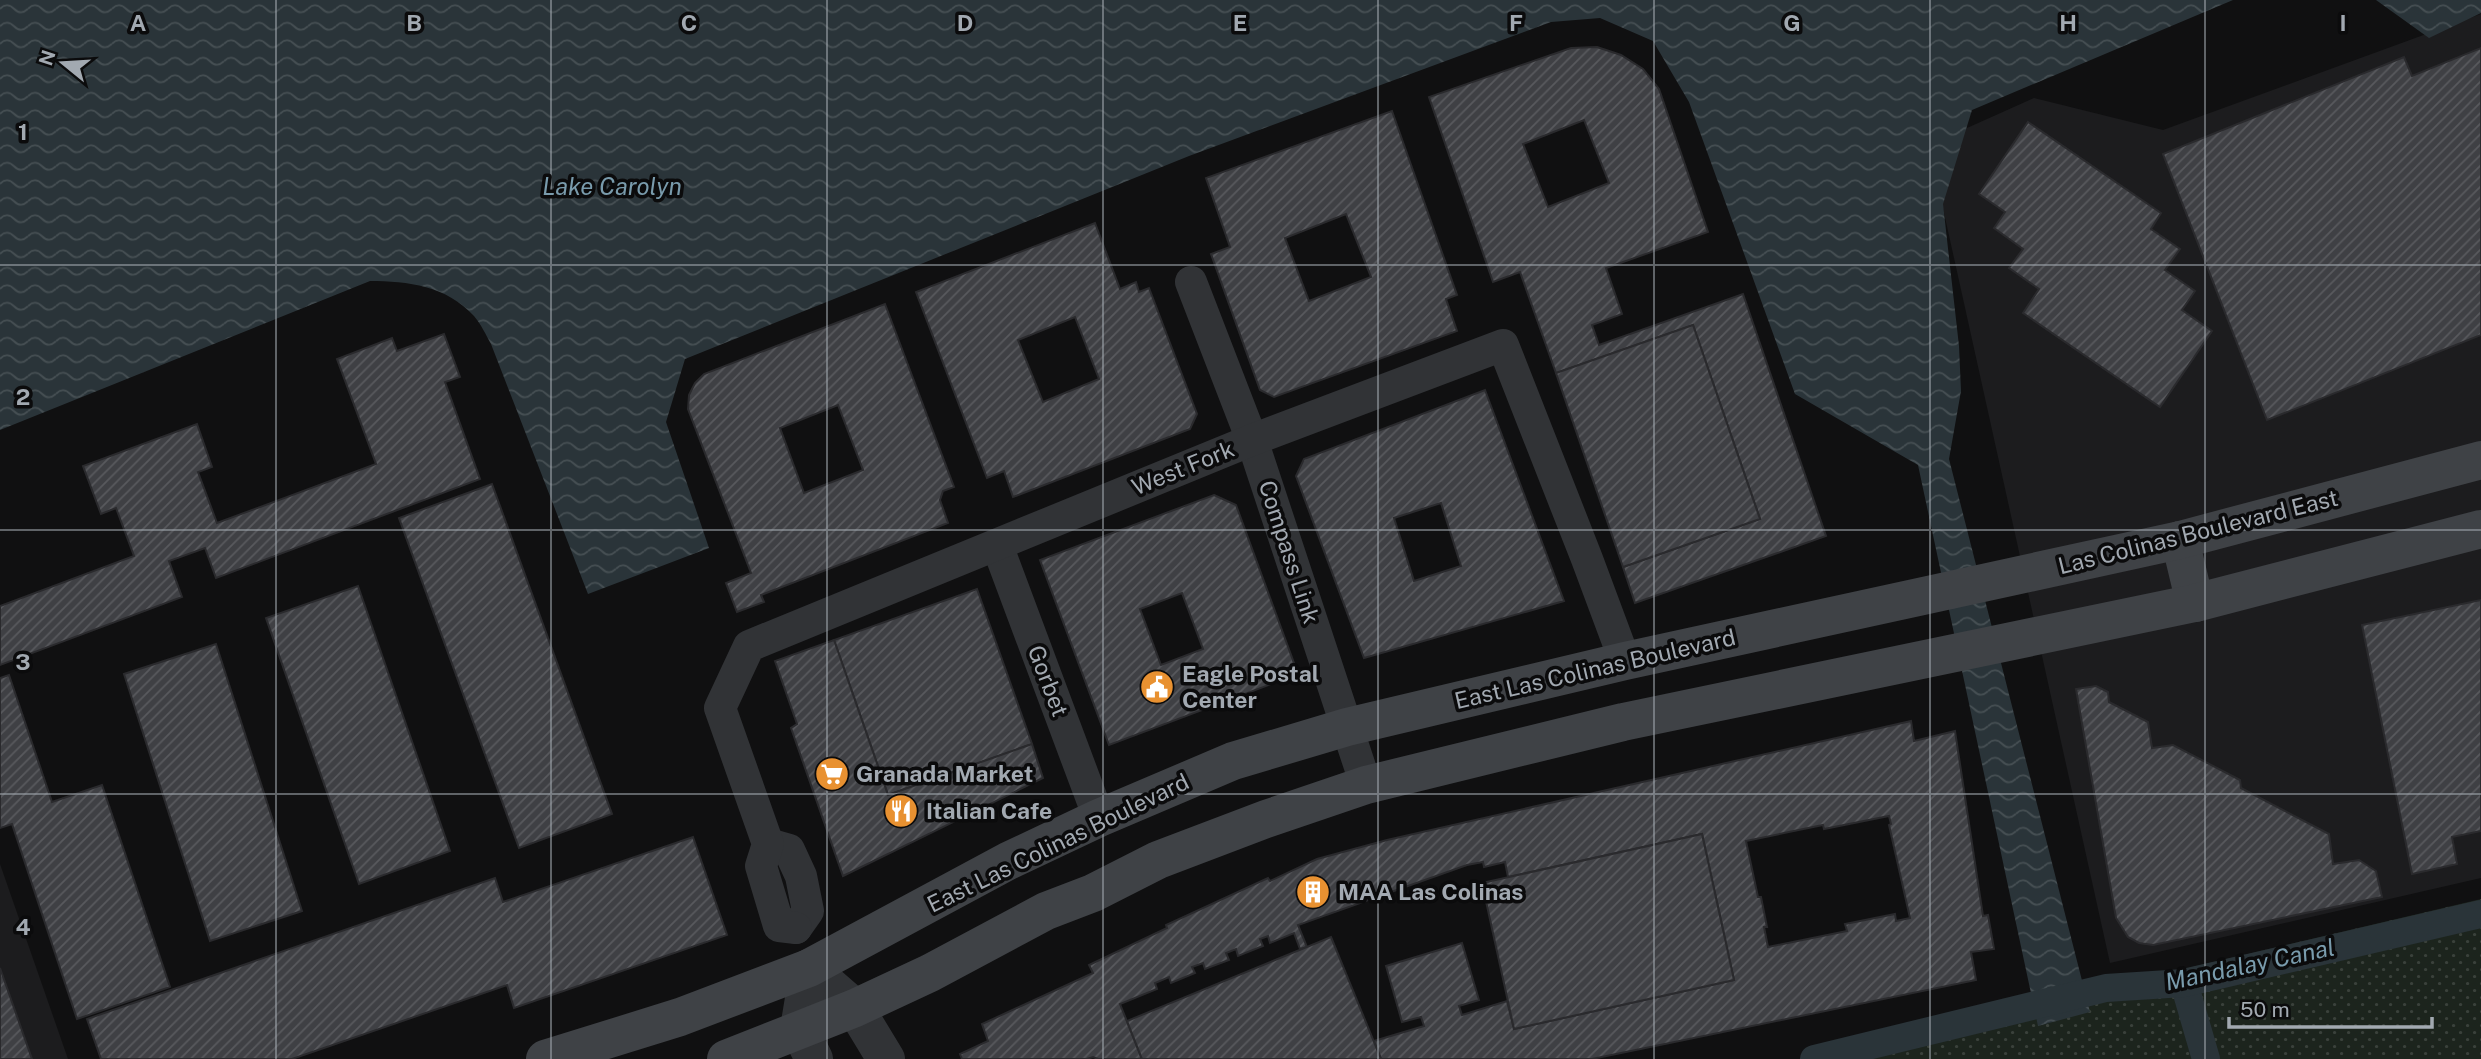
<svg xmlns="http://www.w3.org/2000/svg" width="2481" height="1059" font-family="'Public Sans',sans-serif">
  <defs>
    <pattern id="grass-dots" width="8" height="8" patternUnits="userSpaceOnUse" patternTransform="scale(1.75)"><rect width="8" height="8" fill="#1c241d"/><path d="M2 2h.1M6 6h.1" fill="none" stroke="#3a413b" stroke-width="1.8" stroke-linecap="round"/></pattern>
    <pattern id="water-waves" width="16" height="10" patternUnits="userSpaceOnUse" patternTransform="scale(1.75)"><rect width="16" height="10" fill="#2a3439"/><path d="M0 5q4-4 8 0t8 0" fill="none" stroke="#464f53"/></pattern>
    <pattern id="building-hatch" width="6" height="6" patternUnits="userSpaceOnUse" patternTransform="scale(1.75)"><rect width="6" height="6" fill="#3f4044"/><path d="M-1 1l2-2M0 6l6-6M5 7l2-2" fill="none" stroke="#58595d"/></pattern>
  </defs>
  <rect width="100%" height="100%" fill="#101011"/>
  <!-- built -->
  <g fill="#1c1c1e">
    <polygon points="2481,14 2481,878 2110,963 1929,145 2034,98 2163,130"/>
    <polygon points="0,864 68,1059 0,1059"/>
  </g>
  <!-- grass -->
  <polygon fill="url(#grass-dots)" points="2481,899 2481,1059 1804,1059"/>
  <!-- water -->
  <g fill="url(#water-waves)">
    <path d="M0 0H2233L1972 110 1943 204 1959 346 1961 391 1949 459 2090 1012 2038 1026 1918 465 1795 394 1689 102 1653 41 1600 18 1551 22 1189 156 685 359 666 422 709 548 588 594 491 344C486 335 481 324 474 316 447 286 408 281 370 281L0 430Z"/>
    <polygon points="2376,0 2481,0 2481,13 2429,38"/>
  </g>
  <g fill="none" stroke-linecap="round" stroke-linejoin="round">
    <!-- canal -->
    <g stroke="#2a3439" stroke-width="28">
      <polyline points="2184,983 2206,1059"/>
      <polyline points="1814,1059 2106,988 2184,983 2481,914"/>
    </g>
  </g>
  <!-- building -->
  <g fill="url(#building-hatch)" stroke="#2a2a2d" stroke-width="2" fill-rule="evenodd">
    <path d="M1597 47 1621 55 1643 69 1659 89 1708 232 1606 268 1622 314 1592 325 1599 345 1743 294 1826 536 1635 603 1623 567 1760 519 1693 325 1556 373 1520 272 1493 282 1429 97 1571 48ZM1584 120 1609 183 1548 207 1523 144Z"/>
    <polygon points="2481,48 2481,335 2267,420 2163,154 2404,57 2412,76"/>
    <path d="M1392 111 1457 295 1446 299 1457 331 1274 397 1260 390 1211 254 1230 247 1206 178ZM1346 214 1371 277 1309 301 1285 238Z"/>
    <polygon points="2028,122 2161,213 2151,229 2180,249 2165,270 2195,291 2182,310 2212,331 2160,407 2023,313 2039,289 2009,268 2023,249 1994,228 2005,212 1979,194"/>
    <path d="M1095 223 1120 289 1136 282 1139 292 1149 288 1197 414 1190 429 1013 497 1004 471 987 478 916 292ZM1075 317 1099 379 1043 402 1018 340Z"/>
    <path d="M885 304 954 487 943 491 940 500 948 523 761 595 764 602 737 612 726 583 751 573 688 409 689 395 695 383 704 374ZM838 405 863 470 804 493 780 428Z"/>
    <polygon points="1693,325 1760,519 1623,567 1556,373"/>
    <polygon points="444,334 460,377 445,382 480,479 216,578 205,548 169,561 182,597 0,665 0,606 134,556 116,508 101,514 83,466 197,424 212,467 198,472 217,523 376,464 337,359 392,338 397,351"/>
    <path d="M1485 390 1564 601 1364 658 1296 476 1304 459ZM1441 503 1461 566 1414 581 1394 518Z"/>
    <polygon points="492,484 612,814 519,848 399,518"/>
    <path d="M1214 495 1236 505 1298 674 1109 745 1040 560ZM1182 593 1203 649 1161 665 1140 609Z"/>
    <polygon points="358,586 450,851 359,884 266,618"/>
    <polygon points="977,589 1032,744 888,795 834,640"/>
    <polygon points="2481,600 2481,831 2452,837 2457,864 2412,874 2362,625"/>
    <polygon points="834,640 888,795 1032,744 1043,778 843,876 791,728 797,724 775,661"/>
    <polygon points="216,644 302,911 210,941 124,674"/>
    <polygon points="9,675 52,802 102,785 170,987 77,1019 12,824 0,828 0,678"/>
    <polygon points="2096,686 2108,692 2109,702 2148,722 2152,748 2173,745 2240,780 2241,788 2329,834 2333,864 2359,860 2376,871 2382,897 2153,945 2139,943 2128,937 2116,918 2076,689"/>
    <path d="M1911 721 1914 741 1955 731 1983 916 1988 915 1994 949 1971 952 1976 980 1592 1059H1381L1374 1041 1424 1026 1421 1017 1402 1022 1386 966 1462 943 1479 1000 1459 1006 1462 1015 1507 1001 1514 1029 1734 980 1702 834 1508 877 1505 862 1484 867 1483 862 1467 865 1298 925 1307 947 1300 949 1294 933 1270 943 1268 936 1260 939 1263 946 1238 956 1236 949 1226 953 1229 960 1205 969 1203 963 1192 967 1195 973 1171 983 1169 977 1155 983 1157 989 1120 1004 1142 1059H1098L1093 1057 1087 1059H962L960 1054 988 1041 982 1024 1093 973 1089 965 1167 928 1166 925 1268 878 1270 881 1317 859 1387 840ZM1889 816 1891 824 1889 825 1910 918 1896 921 1895 914 1845 924 1847 931 1768 947 1764 927H1767L1761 897H1758L1746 841 1823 825 1824 829Z"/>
    <polygon points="1702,834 1734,980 1514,1029 1482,883"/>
    <polygon points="693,837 727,935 514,1008 507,985 292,1059 101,1059 87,1019 495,878 503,902"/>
    <polygon points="1331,937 1381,1059 1142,1059 1127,1021"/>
    <polygon points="0,968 32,1059 0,1059"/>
  </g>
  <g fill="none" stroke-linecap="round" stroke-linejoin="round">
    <!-- minor -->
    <g stroke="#313336" stroke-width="32">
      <polyline points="1191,282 1252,440 1366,785"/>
      <polyline points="997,545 1099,818"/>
      <polyline points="768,844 789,850 801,876 808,911 796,928"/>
      <polyline points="796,928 779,926 761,866 768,844 720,708 749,646 1252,440 1503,345 1587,559 1625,661"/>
    </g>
    <!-- tertiary -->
    <g stroke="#313336" stroke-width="38">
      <polyline points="809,968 855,1008 886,1059"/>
      <polyline points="809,968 799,1029 814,1059"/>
    </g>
    <!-- secondary -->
    <g stroke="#3f4246" stroke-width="38">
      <polyline points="2180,540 2195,603"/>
      <polyline points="545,1059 680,1017 809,968 1008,861 1099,818 1233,761 1347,727 1625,661 2180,540 2481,460"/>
      <polyline points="726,1059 855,1008 930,973 1046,911 1093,893 1158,860 1266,819 1366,785 1623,722 2195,603 2481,529"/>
    </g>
  </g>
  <!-- grid -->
  <path fill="none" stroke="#a2a9b1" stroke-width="2" stroke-opacity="0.55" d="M276 0V1059M551 0V1059M827 0V1059M1103 0V1059M1378 0V1059M1654 0V1059M1930 0V1059M2205 0V1059M0 265H2481M0 530H2481M0 794H2481"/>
  <!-- icons -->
  <defs>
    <g id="civic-disc" transform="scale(1.75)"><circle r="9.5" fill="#e89131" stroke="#0b0b0c"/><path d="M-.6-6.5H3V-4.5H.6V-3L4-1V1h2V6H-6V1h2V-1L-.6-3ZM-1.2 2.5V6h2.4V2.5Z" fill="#fff"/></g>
    <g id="supermarket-disc" transform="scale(1.75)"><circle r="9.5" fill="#e89131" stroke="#0b0b0c"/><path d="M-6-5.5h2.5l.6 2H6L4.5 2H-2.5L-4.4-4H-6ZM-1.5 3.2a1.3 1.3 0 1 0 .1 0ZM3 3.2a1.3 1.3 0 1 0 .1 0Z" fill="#fff"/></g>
    <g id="restaurant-disc" transform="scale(1.75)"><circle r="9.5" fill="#e89131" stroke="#0b0b0c"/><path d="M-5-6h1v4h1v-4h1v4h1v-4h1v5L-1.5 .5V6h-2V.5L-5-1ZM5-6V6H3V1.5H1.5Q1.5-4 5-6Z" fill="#fff"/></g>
    <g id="building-disc" transform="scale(1.75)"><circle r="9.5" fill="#e89131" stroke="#0b0b0c"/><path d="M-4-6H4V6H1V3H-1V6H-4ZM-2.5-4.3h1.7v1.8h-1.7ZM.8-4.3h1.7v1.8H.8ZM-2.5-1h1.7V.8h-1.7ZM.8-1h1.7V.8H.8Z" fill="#fff"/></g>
  </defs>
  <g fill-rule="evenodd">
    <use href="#civic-disc" x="1157" y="687"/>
    <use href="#supermarket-disc" x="832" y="774"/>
    <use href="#restaurant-disc" x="901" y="811"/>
    <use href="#building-disc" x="1313" y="892"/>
  </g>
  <g text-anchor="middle" stroke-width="7" stroke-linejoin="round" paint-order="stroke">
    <!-- street labels -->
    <g font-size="23" fill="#a2a9b1" stroke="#0b0b0c">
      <text transform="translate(1183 468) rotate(-22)" y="8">West Fork</text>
      <text transform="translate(2198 532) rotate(-14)" y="8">Las Colinas Boulevard East</text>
      <text transform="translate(1289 552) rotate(72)" y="8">Compass Link</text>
      <text transform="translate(1595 669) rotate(-13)" y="8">East Las Colinas Boulevard</text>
      <text transform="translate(1048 681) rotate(69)" y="8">Gorbet</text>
      <text transform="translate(1058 843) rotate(-26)" y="8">East Las Colinas Boulevard</text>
    </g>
    <!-- poi labels -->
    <g font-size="23" font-weight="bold" fill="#a2a9b1" stroke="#0b0b0c" text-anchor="start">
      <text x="1182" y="682">Eagle Postal<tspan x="1182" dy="26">Center</tspan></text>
      <text x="856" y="782">Granada Market</text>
      <text x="926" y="819">Italian Cafe</text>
      <text x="1338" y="900">MAA Las Colinas</text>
    </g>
    <!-- water labels -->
    <g font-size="24" font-style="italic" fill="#799bac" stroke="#0b0b0c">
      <text x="612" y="195">Lake Carolyn</text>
      <text transform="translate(2250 965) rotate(-12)" y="8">Mandalay Canal</text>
    </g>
  </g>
  <g font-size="23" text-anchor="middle" font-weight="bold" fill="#a2a9b1" stroke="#0b0b0c" stroke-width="7" stroke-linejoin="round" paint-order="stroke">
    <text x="138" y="31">A</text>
    <text x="414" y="31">B</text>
    <text x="689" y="31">C</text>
    <text x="965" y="31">D</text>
    <text x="1240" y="31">E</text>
    <text x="1516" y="31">F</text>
    <text x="1792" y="31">G</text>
    <text x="2068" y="31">H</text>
    <text x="2343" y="31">I</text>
    <text x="23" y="140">1</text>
    <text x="23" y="405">2</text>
    <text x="23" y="670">3</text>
    <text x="23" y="935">4</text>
  </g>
  <!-- north arrow -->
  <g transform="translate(63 63) rotate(288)" stroke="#0b0b0c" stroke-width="5" paint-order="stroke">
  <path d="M0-5L12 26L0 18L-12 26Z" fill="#a2a9b1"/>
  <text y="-10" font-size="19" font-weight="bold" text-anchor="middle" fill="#a2a9b1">N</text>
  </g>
  <!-- scale -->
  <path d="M2229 1017v10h203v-10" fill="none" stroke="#a2a9b1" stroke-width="3.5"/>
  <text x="2240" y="1017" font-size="21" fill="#a2a9b1" stroke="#0b0b0c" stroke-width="5" paint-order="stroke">50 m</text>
</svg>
